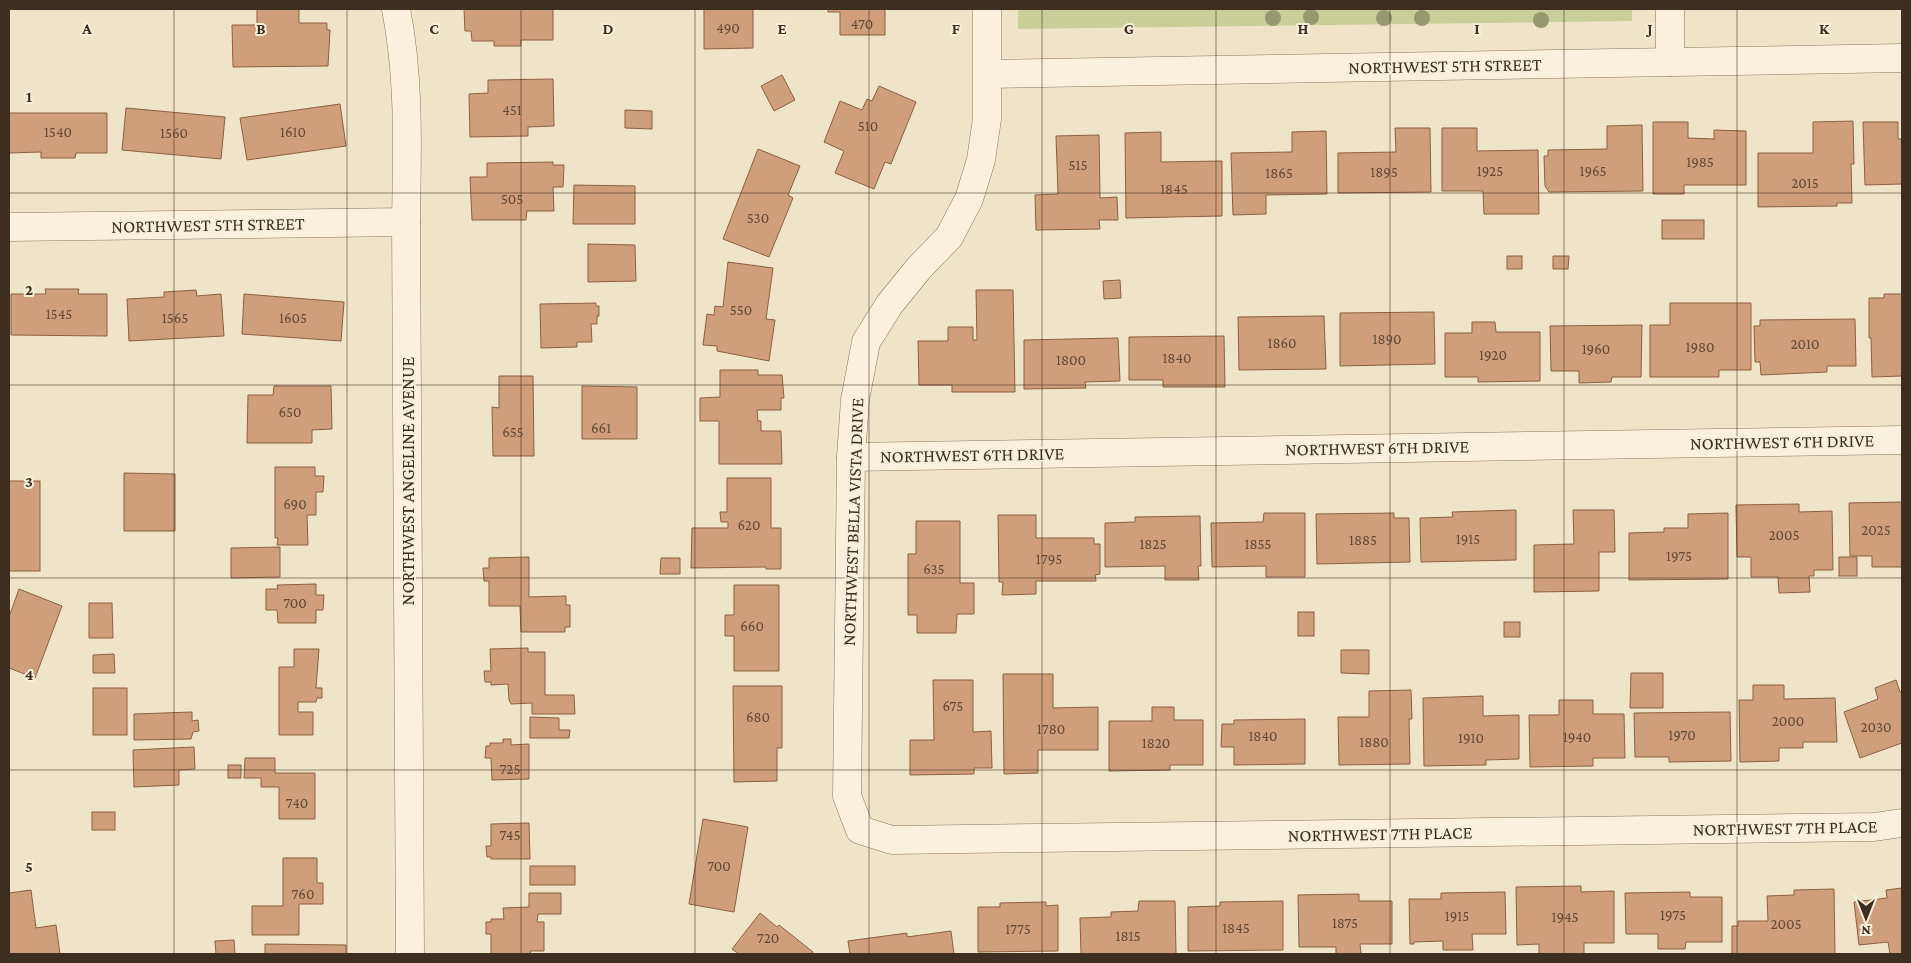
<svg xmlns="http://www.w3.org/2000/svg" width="1911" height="963" font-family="'Crimson Pro',serif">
  <rect width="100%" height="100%" fill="#f0e4c8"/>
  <!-- green -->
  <polygon fill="#c9cf9b" points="1018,9 1632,9 1632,21 1018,29"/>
  <!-- building -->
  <g fill="#cf9f7d" stroke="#8d5f41">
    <polygon points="257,9 299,9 299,23 327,23 327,30 330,30 328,66 233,67 232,25 257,25"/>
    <polygon points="464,9 553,9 553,40 521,40 521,46 494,46 494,41 472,41 471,31 465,31"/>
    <polygon points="704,9 753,9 753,48 704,49"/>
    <polygon points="828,9 885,9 885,35 840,35 840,12 828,12"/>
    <polygon points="782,75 795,100 774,111 761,86"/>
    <polygon points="553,79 554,126 528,127 528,136 470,137 469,94 488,93 488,80"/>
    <polygon points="879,86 916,102 891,164 885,162 874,189 835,173 844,151 824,142 840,101 862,110 867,99 872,101"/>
    <polygon points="340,104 346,146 247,160 240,118"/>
    <polygon points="126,108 225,117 221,159 122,150"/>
    <polygon points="625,110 652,111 652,129 625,128"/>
    <polygon points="9,113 107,113 107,153 76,153 75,158 41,158 41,152 9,153"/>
    <polygon points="1853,121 1854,164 1851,164 1852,203 1837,203 1837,206 1758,207 1758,153 1813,153 1813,122"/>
    <polygon points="1653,122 1688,122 1688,138 1714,139 1714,130 1746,131 1746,185 1684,185 1684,194 1653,194"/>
    <polygon points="1863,122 1898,122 1898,139 1902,139 1902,184 1865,185"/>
    <polygon points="1642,125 1643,191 1549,192 1545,186 1544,156 1548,156 1548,150 1607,149 1607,126"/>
    <polygon points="1395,128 1430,128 1431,192 1338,193 1338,153 1396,152"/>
    <polygon points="1442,128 1477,128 1477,151 1538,150 1539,214 1484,214 1483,191 1442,191"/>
    <polygon points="1326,131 1327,194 1266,195 1266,214 1233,215 1231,153 1292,152 1292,132"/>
    <polygon points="1161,132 1161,162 1222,161 1222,216 1126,218 1125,133"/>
    <polygon points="1099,135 1100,198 1117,197 1118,220 1099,220 1100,229 1036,230 1035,195 1058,194 1056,136"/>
    <polygon points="758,149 800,166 788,195 793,198 769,257 723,239"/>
    <polygon points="553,162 553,165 564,165 563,187 553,187 554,211 527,211 526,220 472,220 470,177 487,177 487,163"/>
    <polygon points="574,185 635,186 635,224 573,224"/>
    <rect x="1662" y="220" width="42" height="19"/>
    <polygon points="588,244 635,245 636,281 588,282"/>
    <rect x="1507" y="256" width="15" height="13"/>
    <polygon points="1553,256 1569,256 1568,269 1553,269"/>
    <polygon points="728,262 773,268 766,319 775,320 769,361 717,351 717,346 703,345 707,314 714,315 715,306 723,307"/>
    <polygon points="1120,280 1121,298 1104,299 1103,281"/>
    <polygon points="45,289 79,289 78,294 107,294 107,336 11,335 11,294 46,294"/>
    <polygon points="196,290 197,296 221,294 224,336 129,341 127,299 164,297 164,292"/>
    <polygon points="976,290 1013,290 1015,392 952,392 952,385 919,385 918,341 948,341 948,327 973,327 973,340 977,340"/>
    <polygon points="244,294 344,302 341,341 242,334"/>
    <polygon points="1884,294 1902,294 1902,376 1872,377 1871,338 1869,338 1869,298 1884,298"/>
    <polygon points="596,303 596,306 599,306 599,316 597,316 597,324 591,324 592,342 577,342 577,347 541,348 540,304"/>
    <polygon points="1670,303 1751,303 1751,370 1719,370 1719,377 1650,377 1650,325 1670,325"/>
    <polygon points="1434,312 1435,364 1340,366 1340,313"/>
    <polygon points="1324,316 1326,369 1239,370 1238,317"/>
    <polygon points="1855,319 1856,366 1827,366 1827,372 1761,375 1760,362 1755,362 1754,326 1760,326 1760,320"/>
    <polygon points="1472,322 1495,322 1496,332 1540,332 1540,381 1478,382 1478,377 1445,377 1445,333 1472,333"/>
    <polygon points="1642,325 1641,377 1612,377 1611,382 1579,383 1579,371 1551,371 1550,326"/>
    <polygon points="1224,336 1225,387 1163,387 1163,380 1129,380 1129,337"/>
    <polygon points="1118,338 1120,381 1085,382 1086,388 1024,389 1024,340"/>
    <polygon points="720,370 758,370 758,375 782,375 784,398 781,398 781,410 757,410 758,421 761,421 761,431 781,431 782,464 719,464 719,421 700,421 700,398 720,397"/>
    <polygon points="499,376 533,376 534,456 493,456 492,407 499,408"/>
    <polygon points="274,386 331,386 332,429 312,430 312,443 247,443 248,395 273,395"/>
    <polygon points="582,386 637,387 637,439 582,439"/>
    <polygon points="275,467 315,467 315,476 324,476 323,492 316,492 316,515 307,515 308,545 277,545 278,538 275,538"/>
    <polygon points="124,473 175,474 175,531 124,531"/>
    <polygon points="727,478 771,478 771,528 781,528 781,569 766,569 766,567 691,568 692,528 728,528 728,522 721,522 720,512 727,512"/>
    <rect x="9" y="481" width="31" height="90"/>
    <polygon points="1902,502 1902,567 1872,567 1872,556 1850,556 1849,503"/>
    <polygon points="1799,504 1799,512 1832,511 1833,570 1814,570 1814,576 1809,576 1810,592 1779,593 1778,577 1751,577 1751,557 1737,557 1736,505"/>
    <polygon points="1516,510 1516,560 1421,562 1420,518 1453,517 1452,512"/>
    <polygon points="1573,510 1614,510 1615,552 1599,552 1599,591 1534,592 1534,545 1574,544"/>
    <polygon points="1264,513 1305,513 1305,577 1266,577 1266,566 1212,567 1211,523 1263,522"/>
    <polygon points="1394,513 1394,518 1409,518 1410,562 1317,564 1316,514"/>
    <polygon points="1728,513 1728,579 1629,580 1629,533 1664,532 1664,528 1688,528 1688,514"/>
    <polygon points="998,515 1036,515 1036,538 1094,538 1094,544 1100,544 1100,574 1095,575 1096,581 1036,581 1036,594 1002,595 1003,582 999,582"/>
    <polygon points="1200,516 1201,566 1198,566 1199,580 1165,580 1165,566 1105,567 1105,523 1135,522 1135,517"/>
    <polygon points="916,521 960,521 960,583 974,583 974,614 957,614 956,633 917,633 917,615 908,615 908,554 916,554"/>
    <polygon points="280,547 280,577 231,578 231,548"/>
    <polygon points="529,557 529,597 566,596 566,605 570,605 570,627 565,627 565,632 521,632 520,606 489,606 489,581 484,581 483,568 489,568 489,558"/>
    <rect x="1839" y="557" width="18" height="19"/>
    <polygon points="661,558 680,558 680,574 660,574"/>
    <polygon points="316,584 316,595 324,595 323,610 316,610 316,623 278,623 277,610 266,610 266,589 278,589 277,585"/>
    <polygon points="734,585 779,585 779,671 734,671 734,636 725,636 725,615 734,615"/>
    <polygon points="19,589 62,606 35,678 9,668 9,617"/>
    <polygon points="89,603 112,603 113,638 89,638"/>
    <rect x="1298" y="612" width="16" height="24"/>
    <rect x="1504" y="622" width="16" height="15"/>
    <polygon points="528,648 528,652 545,652 545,695 574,695 575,714 532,714 532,703 511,704 509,700 508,684 491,685 491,682 485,682 484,671 491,671 490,649"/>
    <polygon points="294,649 319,649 316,688 322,688 322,698 317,698 316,702 298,702 298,712 313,712 313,735 279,735 279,667 294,667"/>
    <polygon points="1341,650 1369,650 1369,674 1341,673"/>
    <polygon points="114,654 115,673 93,673 93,655"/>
    <polygon points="1631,673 1663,673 1663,708 1630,708"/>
    <polygon points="1003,674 1053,674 1053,708 1098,707 1098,750 1038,750 1038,773 1004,774"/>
    <polygon points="933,680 973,680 973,732 991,731 992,768 974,768 974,774 910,775 910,740 934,740"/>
    <polygon points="1896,680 1900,692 1902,691 1902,743 1860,758 1844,712 1878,699 1875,688"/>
    <polygon points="1753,685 1784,685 1784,699 1835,698 1837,742 1803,742 1803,748 1779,748 1779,761 1740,762 1739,700 1753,700"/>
    <polygon points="733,686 782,686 782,748 777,748 777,781 734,782"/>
    <rect x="93" y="688" width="34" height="47"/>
    <polygon points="1411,690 1412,719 1409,719 1410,764 1339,765 1338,717 1369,717 1369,691"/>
    <polygon points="1483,696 1483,716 1519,715 1519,759 1486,760 1486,765 1424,766 1423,698"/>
    <polygon points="1559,700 1593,700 1593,714 1624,714 1625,758 1593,758 1593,766 1530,767 1529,715 1559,715"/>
    <polygon points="1152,707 1174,707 1174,720 1203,720 1203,765 1170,765 1170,770 1109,771 1109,721 1152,721"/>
    <polygon points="192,712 192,721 198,720 199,731 193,732 191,739 134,740 134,714"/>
    <polygon points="1730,712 1731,761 1669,762 1669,757 1635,757 1634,713"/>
    <polygon points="530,717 559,718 559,730 570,730 569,738 530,738"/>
    <polygon points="1305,719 1305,764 1234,765 1234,747 1221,747 1222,724 1234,724 1234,720"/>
    <polygon points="503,739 511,739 511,745 529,744 529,779 492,780 491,758 485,758 486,746 490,746 490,743 503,743"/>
    <polygon points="194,747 195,769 179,770 179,785 134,787 133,750"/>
    <polygon points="245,758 275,758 275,773 315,773 315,819 279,819 279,787 261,787 261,778 244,778"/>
    <rect x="228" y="765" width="13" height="13"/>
    <rect x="92" y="812" width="23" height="18"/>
    <polygon points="703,819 748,827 734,912 689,904"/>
    <polygon points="529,823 530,859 491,859 491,857 487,857 486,846 491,846 491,824"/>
    <polygon points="283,858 317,858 317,883 323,883 323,904 299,904 299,935 252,935 252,906 283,906"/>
    <rect x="530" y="866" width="45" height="19"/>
    <polygon points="1581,886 1581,892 1614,891 1614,943 1584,943 1584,954 1539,954 1539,944 1517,945 1516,887"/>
    <polygon points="1902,888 1902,954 1890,954 1888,942 1859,945 1854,902 1887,898 1886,890"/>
    <polygon points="1834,889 1835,954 1732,954 1732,926 1738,926 1738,921 1768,921 1767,896 1794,895 1794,890"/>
    <polygon points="31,890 36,928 56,925 60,954 9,954 9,893"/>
    <polygon points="1505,892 1506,934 1472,934 1473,950 1443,950 1443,941 1414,942 1414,944 1410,944 1409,899 1441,899 1441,893"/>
    <polygon points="1690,892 1690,897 1722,897 1722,942 1686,942 1685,949 1658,949 1658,934 1626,934 1625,893"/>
    <polygon points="529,893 561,893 561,914 538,914 537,922 544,922 544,951 530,951 531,954 491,954 491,934 486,934 486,922 491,922 491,919 504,919 503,908 529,907"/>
    <polygon points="1359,894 1359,901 1392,901 1392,944 1360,944 1361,954 1336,954 1336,947 1299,947 1298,895"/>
    <polygon points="1139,901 1175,901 1176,954 1081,954 1080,918 1111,917 1111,912 1138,911"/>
    <polygon points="1283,901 1283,950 1188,951 1188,907 1220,906 1220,902"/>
    <polygon points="1046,902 1046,906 1058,905 1058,951 978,952 978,907 1000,907 1000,903"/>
    <polygon points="760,913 777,927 779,925 813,952 812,954 739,954 732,949"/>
    <polygon points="951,931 954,954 850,954 848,941 907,933 907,937"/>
    <polygon points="234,940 235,954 216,954 215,941"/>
    <polygon points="265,944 346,945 346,954 265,954"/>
  </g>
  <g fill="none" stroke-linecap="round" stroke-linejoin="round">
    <!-- minor casing -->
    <g stroke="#8d765c" stroke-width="29">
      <g id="minor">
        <path d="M396 9C410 80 407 151 406 222L410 954"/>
        <polyline points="987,9 987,119 981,160 969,199 949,237 919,268 889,305 866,342 855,400 851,457 847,796 860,830 892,840 1874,827 1902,823"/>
        <polyline points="1670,9 1670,62"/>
        <polyline points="988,74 1902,58"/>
        <polyline points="9,227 406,222"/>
        <polyline points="851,457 1902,440"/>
      </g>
    </g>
    <!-- minor -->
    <use href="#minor" stroke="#faf1dc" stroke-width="28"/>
  </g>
  <!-- trees -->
  <g fill="#96986f">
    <circle cx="1311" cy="17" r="8"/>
    <circle cx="1273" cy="18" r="8"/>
    <circle cx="1384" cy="18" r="8"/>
    <circle cx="1422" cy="18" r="8"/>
    <circle cx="1541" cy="20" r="8"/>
  </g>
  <!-- grid -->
  <path fill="none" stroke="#3d2e20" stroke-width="1" stroke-opacity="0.55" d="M174 9V954M347 9V954M521 9V954M695 9V954M869 9V954M1042 9V954M1216 9V954M1390 9V954M1564 9V954M1737 9V954M9 193H1902M9 385H1902M9 578H1902M9 770H1902"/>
  <g text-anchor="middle" stroke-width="4" stroke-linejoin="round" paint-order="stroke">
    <!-- number labels -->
    <g font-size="15" fill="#624a37">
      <text x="862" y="29">470</text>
      <text x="728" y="33">490</text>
      <text x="512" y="115">451</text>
      <text x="868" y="131">510</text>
      <text x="58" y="137">1540</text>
      <text x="293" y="137">1610</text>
      <text x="174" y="138">1560</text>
      <text x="1700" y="167">1985</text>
      <text x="1078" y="170">515</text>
      <text x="1490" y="176">1925</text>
      <text x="1593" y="176">1965</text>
      <text x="1384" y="177">1895</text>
      <text x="1279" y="178">1865</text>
      <text x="1805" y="188">2015</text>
      <text x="1174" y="194">1845</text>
      <text x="512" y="204">505</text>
      <text x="758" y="223">530</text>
      <text x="741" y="315">550</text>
      <text x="59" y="319">1545</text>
      <text x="175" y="323">1565</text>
      <text x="293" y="323">1605</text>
      <text x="1387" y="344">1890</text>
      <text x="1282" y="348">1860</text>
      <text x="1805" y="349">2010</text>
      <text x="1700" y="352">1980</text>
      <text x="1596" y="354">1960</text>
      <text x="1493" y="360">1920</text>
      <text x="1177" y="363">1840</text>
      <text x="1071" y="365">1800</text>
      <text x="290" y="417">650</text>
      <text x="601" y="433">661</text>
      <text x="513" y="437">655</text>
      <text x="295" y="509">690</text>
      <text x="749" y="530">620</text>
      <text x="1876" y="535">2025</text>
      <text x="1784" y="540">2005</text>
      <text x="1468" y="544">1915</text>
      <text x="1363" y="545">1885</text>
      <text x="1153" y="549">1825</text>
      <text x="1258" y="549">1855</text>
      <text x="1679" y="561">1975</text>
      <text x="1049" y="564">1795</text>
      <text x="934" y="574">635</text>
      <text x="295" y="608">700</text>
      <text x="752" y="631">660</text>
      <text x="953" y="711">675</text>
      <text x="758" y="722">680</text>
      <text x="1788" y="726">2000</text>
      <text x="1876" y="732">2030</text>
      <text x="1051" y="734">1780</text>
      <text x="1682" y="740">1970</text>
      <text x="1263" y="741">1840</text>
      <text x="1577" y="742">1940</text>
      <text x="1471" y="743">1910</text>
      <text x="1374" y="747">1880</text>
      <text x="1156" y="748">1820</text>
      <text x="510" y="774">725</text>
      <text x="297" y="808">740</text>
      <text x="510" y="840">745</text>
      <text x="719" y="871">700</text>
      <text x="303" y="899">760</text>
      <text x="1673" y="920">1975</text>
      <text x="1457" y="921">1915</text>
      <text x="1565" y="922">1945</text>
      <text x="1345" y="928">1875</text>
      <text x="1786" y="929">2005</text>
      <text x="1236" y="933">1845</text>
      <text x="1018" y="934">1775</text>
      <text x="1128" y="941">1815</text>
      <text x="768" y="943">720</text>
    </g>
    <!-- street labels -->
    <g font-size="18" fill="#3d2e20" stroke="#f7eed8">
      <text transform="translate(1445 66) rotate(-1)" y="6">NORTHWEST 5TH STREET</text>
      <text transform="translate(208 225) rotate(-1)" y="6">NORTHWEST 5TH STREET</text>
      <text transform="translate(1782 442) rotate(-1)" y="6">NORTHWEST 6TH DRIVE</text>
      <text transform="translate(1377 448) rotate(-1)" y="6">NORTHWEST 6TH DRIVE</text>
      <text transform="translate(972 455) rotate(-1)" y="6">NORTHWEST 6TH DRIVE</text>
      <text transform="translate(408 481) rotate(-90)" y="6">NORTHWEST ANGELINE AVENUE</text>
      <text transform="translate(853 522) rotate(-88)" y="6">NORTHWEST BELLA VISTA DRIVE</text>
      <text transform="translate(1785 828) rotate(-1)" y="6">NORTHWEST 7TH PLACE</text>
      <text transform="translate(1380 834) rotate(-1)" y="6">NORTHWEST 7TH PLACE</text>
    </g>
  </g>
  <g font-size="16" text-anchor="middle" font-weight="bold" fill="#3d2e20" stroke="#f7eed8" stroke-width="4" stroke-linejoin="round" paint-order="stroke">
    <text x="87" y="34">A</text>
    <text x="261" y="34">B</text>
    <text x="434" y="34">C</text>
    <text x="608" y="34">D</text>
    <text x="782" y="34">E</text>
    <text x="956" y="34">F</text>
    <text x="1129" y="34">G</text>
    <text x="1303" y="34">H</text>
    <text x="1477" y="34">I</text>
    <text x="1650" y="34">J</text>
    <text x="1824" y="34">K</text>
    <text x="29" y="102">1</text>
    <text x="29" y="295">2</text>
    <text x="29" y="487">3</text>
    <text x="29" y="680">4</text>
    <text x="29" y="872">5</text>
  </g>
  <!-- border -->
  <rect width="1911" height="963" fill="none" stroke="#3d2e20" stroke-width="20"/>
  <!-- north arrow -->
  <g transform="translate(1866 918) rotate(180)" stroke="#f7eed8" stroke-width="4" paint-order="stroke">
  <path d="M0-4L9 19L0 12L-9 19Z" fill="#3d2e20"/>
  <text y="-8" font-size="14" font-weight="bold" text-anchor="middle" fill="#3d2e20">N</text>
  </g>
</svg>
